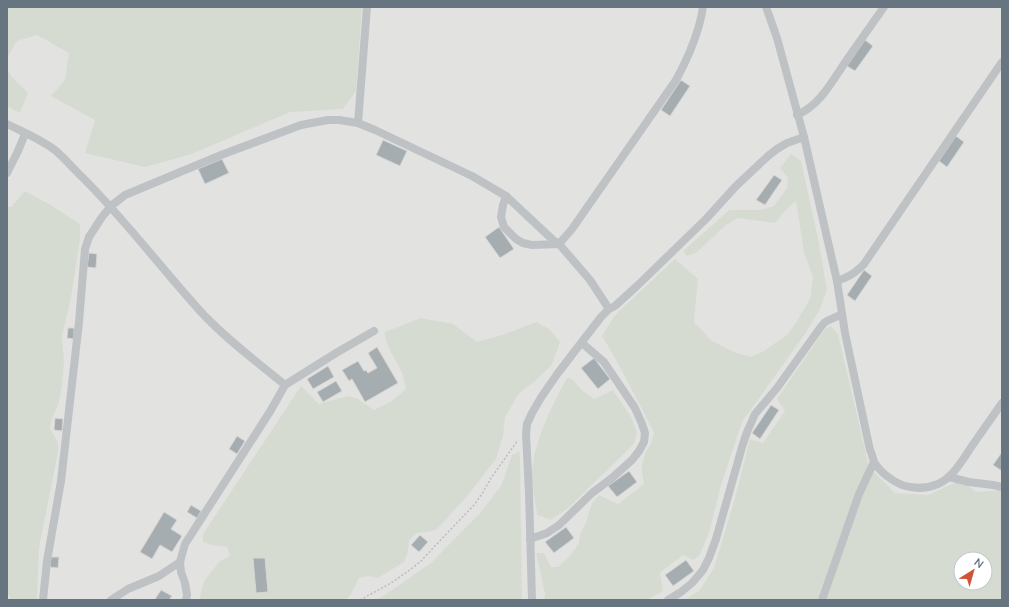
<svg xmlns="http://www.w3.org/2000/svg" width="1009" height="607" font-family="Mulish,sans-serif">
  <rect width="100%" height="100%" fill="#f4f4f1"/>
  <!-- built -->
  <polygon fill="#e2e3e1" points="7,7 1002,7 1002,503 712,600 7,600"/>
  <!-- green -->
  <g fill="#d6dbd2" fill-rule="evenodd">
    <polygon points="7,7 362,7 356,91 343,109 290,112 192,154 145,167 85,153 95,120 51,96 65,80 69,53 37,35 17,41 7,58"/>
    <polygon points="7,68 11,76 28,93 20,113 7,106"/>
    <path d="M791 154 801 161 819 243 827 291 820 309 807 331 742 422 721 485 709 533 699 556 693 560 683 555 660 573 663 591 647 600H544L545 594 536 553H544L551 567H558L570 556 579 543 580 534 586 523 592 503 599 495 618 504 644 484 642 472V465L646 451 651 444 654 432C637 400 621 367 602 336L615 315 675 259 698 279 694 322 712 341 734 352 751 357 764 351 788 334 797 321 810 299 813 277 804 253 796 201 785 211 775 223 738 218 726 225 696 253 687 256 683 251 729 210H759L774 206 787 188 788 178 780 168Z"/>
    <polygon points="25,191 49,204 80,224 80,238 71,298 62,336 64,362 62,385 59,402 52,419 50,428 58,443 58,452 39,548 37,600 11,600 7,592 7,207 11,207"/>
    <path d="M421 318 453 324 477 342 505 334 536 322 549 329 560 342 552 365 535 381 527 387 518 395 505 417 503 436 496 459 469 494 436 530 427 532 417 533 409 540 408 552 404 562 378 578 369 576 359 578 350 596 345 600H199L204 581 220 561 230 556 227 547 211 545 203 542V534L301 386 319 404 347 396 358 399 374 410 392 401 406 389C405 384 404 378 402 373 397 360 385 348 385 332Z"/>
    <path d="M831 326 838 334 869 467 895 493 928 495 961 480 976 492 1002 490V600H684L699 591 714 568 735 498 750 439 763 443 785 411 777 399 824 330ZM961 559H985V583H961Z"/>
    <path d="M567 378 572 379 583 391 594 399 613 390 631 417 637 432 634 444 568 508 551 520 537 515C536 504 532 487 532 476 532 445 552 405 567 378Z"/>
    <polygon points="519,451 520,456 522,600 375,600 385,595 431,563 480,513 501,486 512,455"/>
  </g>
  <!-- building -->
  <g fill="#a6adb1" stroke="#d6d5d4">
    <polygon points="865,40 873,46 855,71 847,66"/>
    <polygon points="681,80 690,86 670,116 661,110"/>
    <polygon points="956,136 964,142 947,167 939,161"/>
    <polygon points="383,140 407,151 400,166 376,155"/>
    <polygon points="222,159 229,173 205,184 198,169"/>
    <polygon points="774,175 782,180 765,205 756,200"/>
    <polygon points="499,227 514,249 500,258 485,237"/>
    <polygon points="89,253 97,254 96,268 87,267"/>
    <polygon points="864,270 872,276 855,301 847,295"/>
    <polygon points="68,328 74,328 74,339 67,338"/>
    <polygon points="377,347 398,383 365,402 352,379 349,381 342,370 358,361 364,371 366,370 368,373 377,368 368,353"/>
    <polygon points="594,358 610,379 598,389 581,368"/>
    <polygon points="328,366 334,377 313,389 307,379"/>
    <polygon points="336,381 342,391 323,402 317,392"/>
    <polygon points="771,405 779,410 760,439 752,433"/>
    <polygon points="55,418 63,419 62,431 54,430"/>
    <polygon points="237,436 245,441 237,454 229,449"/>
    <polygon points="1002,452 1002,471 993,465"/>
    <polygon points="629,471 637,482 617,497 608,486"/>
    <polygon points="191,505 201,511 197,518 187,512"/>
    <polygon points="164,512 177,520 171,529 182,536 172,552 160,545 152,559 140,552"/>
    <polygon points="566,527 574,538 554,553 545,542"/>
    <polygon points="420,535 428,542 419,552 411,545"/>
    <polygon points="51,557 59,557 58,568 50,567"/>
    <polygon points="253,558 265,558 268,592 256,593"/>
    <polygon points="686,560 694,571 673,586 665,575"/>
    <polygon points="161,590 172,596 169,600 157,600 155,599"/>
  </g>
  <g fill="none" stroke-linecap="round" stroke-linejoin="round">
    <!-- path -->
    <polyline stroke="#babcbe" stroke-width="1.5" stroke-dasharray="2 2" stroke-linecap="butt" points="360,600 391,583 407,572 420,562 434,547 474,505 482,494 491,478 518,440"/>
    <!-- minor -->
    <g stroke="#bec2c5" stroke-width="8">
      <path d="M766 7 777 38 804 137 837 281 845 333 870 450C872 454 873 458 874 462 880 472 892 481 902 485 914 489 926 489 938 484 954 477 964 457 974 443 983 430 993 416 1002 403"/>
      <path d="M797 115C821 105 834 78 848 58 860 41 872 24 884 7"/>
      <polyline points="358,123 367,7"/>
      <path d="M7 124C23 132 40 139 55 150 64 158 72 167 81 176 124 218 160 267 201 312 226 339 257 362 285 385"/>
      <polyline points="7,173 18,151 25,134"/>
      <path d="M506 196 503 205 501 217 504 227 516 239 523 243 532 245 559 244 572 229 676 80C688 58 699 33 703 7"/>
      <path d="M837 281C849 277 855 273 864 264L1002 62"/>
      <polyline points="949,477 969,482 993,485 1002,487"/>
      <polyline points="530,539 547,533 559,525 592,493 612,478 632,460 639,451 644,442 645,433 642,424 635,408 604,362 582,343"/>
      <polyline points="43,600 47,561 61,481 79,322 85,249 89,237 102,217 111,206 125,195 221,155 301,125 328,120 339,120 358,123 375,130 472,176 506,196 553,240 559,244 590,280 609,309"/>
      <polyline points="111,600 128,589 159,576 180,562"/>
      <polyline points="186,600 187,595 185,583 181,572 180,562 185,544 271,410 285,385 336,353 374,331"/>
      <polyline points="532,600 529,493 526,434 527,424 532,413 542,396 558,373 601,317 609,309 615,306 638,285 706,219 736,186 768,156 777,149 787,143 804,137"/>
      <polyline points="668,600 681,592 692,583 703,570 709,558 716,539 742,447 747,432 755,414 777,388 820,328 825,322 842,314"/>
      <polyline points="822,600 859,494 874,462"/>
    </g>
  </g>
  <!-- border -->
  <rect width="1009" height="607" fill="none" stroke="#66757f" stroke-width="16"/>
  <!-- north arrow -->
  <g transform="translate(973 571) rotate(37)"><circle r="19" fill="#ffffff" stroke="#c2c8cc"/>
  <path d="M0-3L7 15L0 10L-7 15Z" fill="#d05335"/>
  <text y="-6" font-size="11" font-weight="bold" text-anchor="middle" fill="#66757f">N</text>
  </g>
</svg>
